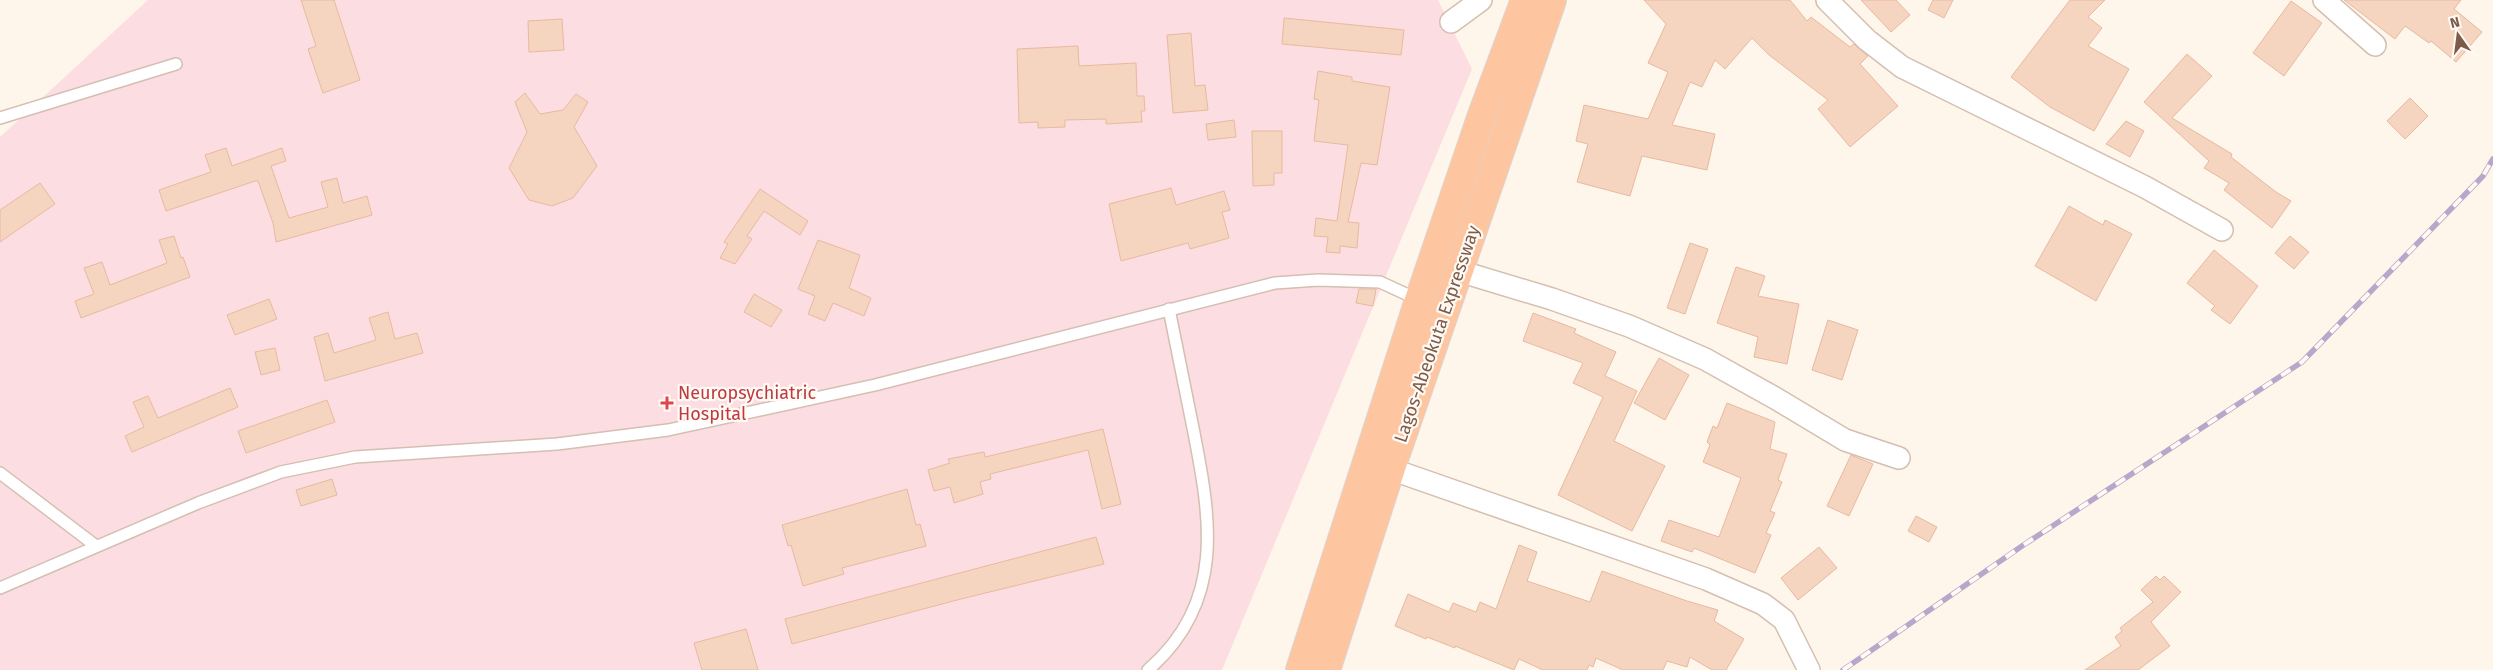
<svg xmlns="http://www.w3.org/2000/svg" width="2493" height="670" font-family="'Fira Sans',sans-serif">
  <rect width="100%" height="100%" fill="#fef6eb"/>
  <!-- medical -->
  <polygon fill="#fcdde2" points="148,0 1438,0 1472,69 1222,670 0,670 0,137"/>
  <!-- building -->
  <g fill="#f5d4c0" stroke="#e9b99f">
    <polygon points="301,0 334,0 360,80 323,93 308,49 316,46"/>
    <polygon points="1644,0 1790,0 1807,21 1811,17 1850,47 1854,44 1868,56 1860,64 1898,106 1850,147 1818,109 1828,100 1769,55 1752,38 1725,69 1715,60 1702,87 1690,82 1672,125 1715,134 1707,170 1642,156 1630,196 1577,182 1588,144 1576,141 1584,105 1648,119 1668,72 1648,63 1666,24"/>
    <polygon points="1861,0 1896,0 1910,15 1891,32"/>
    <polygon points="1933,0 1953,0 1944,18 1928,10"/>
    <polygon points="2070,0 2105,0 2088,17 2102,28 2088,46 2129,69 2094,131 2050,107 2011,77"/>
    <polygon points="2344,0 2461,0 2454,9 2482,32 2456,62 2431,41 2429,43 2405,26 2395,39"/>
    <polygon points="2291,1 2322,23 2284,76 2253,53"/>
    <polygon points="1284,18 1404,30 1401,55 1282,44"/>
    <polygon points="562,19 564,50 529,52 528,21"/>
    <polygon points="1191,33 1195,86 1205,85 1208,110 1173,113 1167,35"/>
    <polygon points="1078,46 1079,66 1136,63 1137,96 1144,96 1145,111 1141,111 1142,122 1106,124 1106,119 1065,120 1065,127 1038,128 1038,122 1019,123 1017,49"/>
    <polygon points="2187,54 2212,76 2172,118 2232,154 2231,157 2276,192 2291,201 2272,228 2224,190 2229,183 2204,168 2209,161 2144,102"/>
    <polygon points="1318,71 1352,77 1352,81 1390,87 1377,165 1361,163 1348,222 1359,223 1357,248 1340,246 1340,253 1326,252 1328,237 1314,236 1316,218 1337,221 1348,145 1314,141 1319,100 1314,99"/>
    <polygon points="525,93 540,114 563,110 576,94 588,102 574,127 597,166 573,198 552,206 529,200 509,168 527,132 515,102"/>
    <polygon points="2410,98 2428,116 2405,139 2387,121"/>
    <polygon points="1234,120 1236,137 1208,140 1206,124"/>
    <polygon points="2126,121 2144,131 2130,157 2106,144"/>
    <polygon points="1252,131 1282,131 1282,173 1274,173 1274,185 1253,186"/>
    <polygon points="226,148 232,166 282,148 286,161 271,166 289,218 328,207 321,182 337,178 343,203 367,196 372,215 276,242 273,223 258,181 255,181 166,211 159,190 211,172 205,155"/>
    <polygon points="40,183 55,204 0,242 0,210"/>
    <polygon points="1171,188 1176,205 1224,191 1230,210 1222,212 1229,238 1190,249 1188,243 1121,261 1109,204"/>
    <polygon points="760,189 808,221 800,235 764,211 747,236 752,239 735,264 720,258 728,244 724,242"/>
    <polygon points="2069,206 2103,225 2105,220 2132,234 2096,301 2035,266"/>
    <polygon points="174,236 181,258 183,257 190,277 81,318 75,301 94,294 84,268 102,262 110,285 167,263 159,240"/>
    <polygon points="2290,236 2309,252 2294,269 2275,253"/>
    <polygon points="818,240 860,255 849,288 871,298 864,316 833,303 825,321 808,314 815,296 798,289"/>
    <polygon points="1690,243 1708,249 1685,314 1667,308"/>
    <polygon points="2214,250 2258,286 2230,324 2211,310 2215,306 2187,283"/>
    <polygon points="1736,267 1765,276 1758,296 1799,304 1787,364 1754,357 1758,337 1717,323"/>
    <polygon points="1359,289 1376,289 1373,306 1356,303"/>
    <polygon points="754,294 782,310 771,327 744,312"/>
    <polygon points="269,299 277,319 235,335 227,315"/>
    <polygon points="388,312 395,339 417,333 423,353 325,381 314,337 328,333 334,353 376,340 369,318"/>
    <polygon points="1533,313 1576,329 1574,333 1616,352 1605,376 1637,391 1614,441 1665,466 1632,531 1558,495 1603,397 1573,383 1583,363 1523,341"/>
    <polygon points="1828,320 1858,330 1842,380 1812,370"/>
    <polygon points="275,348 280,370 261,375 255,352"/>
    <polygon points="1659,358 1689,375 1665,420 1634,403"/>
    <polygon points="230,388 238,407 132,452 125,436 144,427 133,402 148,396 158,418"/>
    <polygon points="327,400 335,422 246,453 238,431"/>
    <polygon points="1727,403 1775,422 1770,449 1787,454 1778,480 1782,482 1770,511 1775,513 1766,533 1771,535 1755,573 1694,548 1692,552 1661,541 1669,520 1719,537 1741,478 1703,462 1710,445 1707,442 1713,426 1717,428"/>
    <polygon points="1103,429 1121,504 1102,509 1088,450 990,474 991,479 980,482 983,494 954,503 950,487 934,491 928,470 950,463 948,459 984,452 985,457"/>
    <polygon points="1851,455 1873,464 1849,516 1827,506"/>
    <polygon points="332,479 337,495 301,506 296,490"/>
    <polygon points="907,489 916,525 920,524 926,546 842,568 844,574 803,586 791,545 788,546 782,525"/>
    <polygon points="1916,516 1937,527 1929,542 1908,531"/>
    <polygon points="1096,537 1104,564 957,600 792,644 785,619"/>
    <polygon points="1519,545 1537,552 1527,581 1590,602 1602,571 1687,601 1718,610 1714,621 1744,639 1726,670 1712,670 1690,657 1687,667 1667,661 1663,670 1623,670 1596,658 1593,667 1589,665 1587,670 1543,670 1519,659 1514,670 1455,646 1455,648 1427,637 1426,639 1395,626 1408,594 1449,612 1453,603 1476,612 1480,602 1496,609"/>
    <polygon points="1819,547 1837,568 1798,600 1781,578"/>
    <polygon points="2156,576 2160,580 2164,576 2181,592 2151,622 2170,646 2138,670 2085,670 2121,646 2115,637 2122,631 2120,628 2153,602 2141,590"/>
    <polygon points="746,629 758,670 702,670 694,643"/>
  </g>
  <g fill="none" stroke-linecap="round" stroke-linejoin="round">
    <!-- service casing -->
    <g stroke="#d4bfb1" stroke-width="14">
      <g id="service">
        <polyline points="0,118 176,64"/>
        <polyline points="0,473 96,546"/>
        <polyline points="0,588 198,503 281,472 355,457 557,444 668,430 875,385 1275,283 1318,280 1380,282 1419,300"/>
        <path d="M1148 670C1226 602 1211 519 1193 428 1185 388 1177 349 1169 309"/>
      </g>
    </g>
    <!-- minor casing -->
    <g stroke="#d4bfb1" stroke-width="24">
      <g id="minor">
        <polyline points="1827,0 1867,40 1902,67 2145,187 2222,230"/>
        <polyline points="2324,0 2375,45"/>
        <polyline points="1451,22 1481,0"/>
        <polyline points="1459,271 1552,299 1629,326 1705,359 1775,398 1845,440 1899,458"/>
        <polyline points="1392,465 1402,473 1706,579 1763,604 1784,620 1809,670"/>
      </g>
    </g>
    <!-- trunk casing -->
    <g stroke="#ddd4d0" stroke-width="30">
      <g id="trunk">
        <polyline points="1300,670 1419,300 1482,115 1525,0"/>
        <polyline points="1326,670 1392,465 1552,0"/>
      </g>
    </g>
    <!-- service -->
    <use href="#service" stroke="#fff" stroke-width="11"/>
    <!-- minor -->
    <use href="#minor" stroke="#fff" stroke-width="21"/>
    <!-- trunk -->
    <use href="#trunk" stroke="#fdc6a0" stroke-width="28"/>
    <!-- rail casing -->
    <g stroke="#b9a6ca" stroke-width="5.5">
      <polyline id="rail" points="1843,670 2022,546 2302,362 2483,176 2493,159"/>
    </g>
    <!-- rail -->
    <use href="#rail" stroke="#fffaf3" stroke-width="4" stroke-dasharray="11" stroke-linecap="butt"/>
  </g>
  <!-- markers -->
  <path fill="#e0444e" stroke="#fffaf3" stroke-width="2" d="M664.5 395.5h5v5h5v5h-5v5h-5v-5h-5v-5h5z"/>
  <g text-anchor="middle" stroke-width="4.5" stroke-linejoin="round" paint-order="stroke">
    <!-- street labels -->
    <g font-size="18" fill="#7c5b4b" stroke="#fffaf3">
      <text transform="translate(1437 334) rotate(-71)" y="6">Lagos-Abeokuta Expressway</text>
    </g>
    <!-- health labels -->
    <g font-size="18" fill="#be3a42" stroke="#fffaf3" text-anchor="start">
      <text x="678" y="399">Neuropsychiatric<tspan x="678" dy="21">Hospital</tspan></text>
    </g>
  </g>
  <!-- north arrow -->
  <g transform="translate(2458 35) rotate(346)" stroke="#fffaf3" stroke-width="4" paint-order="stroke">
  <path d="M0-4L9 19L0 12L-9 19Z" fill="#7c5b4b"/>
  <text y="-8" font-size="14" font-weight="bold" text-anchor="middle" fill="#7c5b4b">N</text>
  </g>
</svg>
